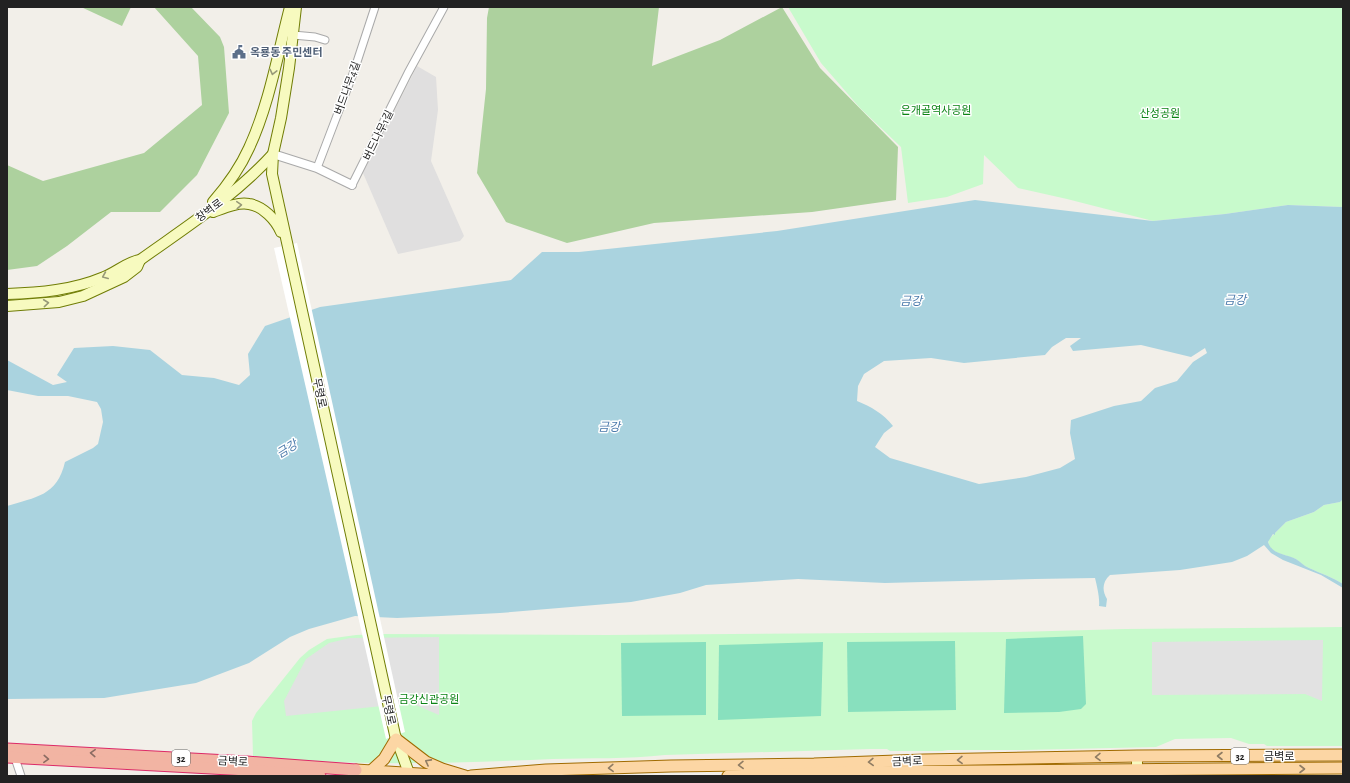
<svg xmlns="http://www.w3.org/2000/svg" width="1350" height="783" font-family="'Alegreya Sans','Noto Sans KR',sans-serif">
  <rect width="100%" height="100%" fill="#f2efe9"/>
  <!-- residential -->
  <polygon fill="#e0dfdf" points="417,66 436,77 438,110 431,161 464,236 460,241 398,254 363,173"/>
  <!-- forest -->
  <g fill="#add19e">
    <polygon points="81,7 131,7 122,26"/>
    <polygon points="154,7 191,7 220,37 224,47 229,113 197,175 160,212 111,212 67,246 37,266 7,270 7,165 43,181 144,153 202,105 198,56"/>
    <polygon points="489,7 659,7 652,66 720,40 782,7 820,68 898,147 896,200 812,212 654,223 567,243 506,222 477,173 486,89 487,18"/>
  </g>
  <!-- park -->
  <g fill="#c8facc">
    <polygon points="788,7 1343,7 1343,207 1288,205 1225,214 1153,221 1067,199 1018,188 984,155 983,184 947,197 908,203 901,147 860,108 821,63"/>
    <path d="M1343 499V584C1332 577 1320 573 1309 568 1304 566 1300 562 1296 559 1288 555 1264 553 1269 539L1286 522 1314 512 1324 505 1340 502Z"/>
    <path d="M1343 627V746H1267L1264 744H1249L1231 738 1175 739 1156 747 1023 750H948L942 751H890L887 749H870L665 755C628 759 590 758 553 759 454 763 352 767 253 756L252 721 256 713 300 658 309 650 327 639 356 635 378 634 607 635 1014 632 1125 629Z"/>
    <polygon points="1277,773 1278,776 1145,776"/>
  </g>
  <!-- pitch -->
  <g fill="#88e0be">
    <polygon points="1083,636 1086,704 1081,709 1059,712 1004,713 1006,639"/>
    <polygon points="955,641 956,710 848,712 847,642"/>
    <polygon points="706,642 706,715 622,716 621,643"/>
    <polygon points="823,642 821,716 718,720 719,645"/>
  </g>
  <!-- parking -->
  <g fill="#e2e2e2">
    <polygon points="439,637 439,715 411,703 286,716 284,701 306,659 329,643 350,638"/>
    <polygon points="1323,640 1322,701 1305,694 1152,695 1152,642"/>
  </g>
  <!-- water -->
  <path fill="#aad3df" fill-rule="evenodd" d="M975 200 1153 221 1225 214 1288 205 1343 207V499L1340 502 1324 505 1314 512 1286 522 1275 533V535L1273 534 1268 542C1272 555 1286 554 1296 559 1301 562 1304 566 1309 568 1320 573 1332 577 1343 584V588L1321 575 1283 560 1271 553 1264 545 1247 556 1232 562 1180 570 1110 575C1102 582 1102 591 1107 599L1106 607 1099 606C1100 599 1097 586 1095 578L1035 579 885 583 798 579 706 585 680 593 631 602 500 613 441 616 397 618 355 616 309 629 290 637 249 663 196 683 104 698 7 699V506C36 497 57 496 65 462L93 448 98 444 103 422 101 409 97 402 68 396H38L7 390V360L53 385 67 382 57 375 74 348 113 346 150 350 182 375 214 378 239 385 250 375 248 354 265 326 320 307 511 280 542 252H579L777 231ZM1066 338H1081L1070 346 1073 351 1141 345 1191 357 1205 348 1207 353 1193 362 1177 381 1155 388 1141 401 1114 406 1071 420 1070 433 1075 459 1060 468 1026 477 979 484 890 458 875 447 884 433 893 426C883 413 871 407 857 401L858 386 864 374 884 361 931 358 964 363 1045 355 1052 347Z"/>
  <!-- pier -->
  <polygon fill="#fff" points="297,243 405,732 386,739 274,248"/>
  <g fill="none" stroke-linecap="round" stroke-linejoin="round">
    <!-- minor casing -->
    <g stroke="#a9a9a9" stroke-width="9">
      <g id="minor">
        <polyline points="293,35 315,37 325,40"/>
        <polyline points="317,168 354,71 375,7"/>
        <polyline points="352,185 408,73 444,7"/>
        <polyline points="12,758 15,758 21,776"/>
      </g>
    </g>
    <!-- tertiary casing -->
    <g stroke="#a9a9a9" stroke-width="10">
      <polyline id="tertiary" points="273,154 317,168 352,185"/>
    </g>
    <!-- secondary casing -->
    <g stroke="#707d05" stroke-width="12">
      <g id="secondary">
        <polyline points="296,7 289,68 281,118 273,154 272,174 395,735 410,776"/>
        <path d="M213 202C227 186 240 168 249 148 269 105 278 53 290 7"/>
        <path d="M213 212C224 208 237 202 249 204 263 206 276 220 281 232"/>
        <path d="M7 294C40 293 73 290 104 277 117 272 127 262 140 260 186 227 235 196 273 154"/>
        <polyline points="7,306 59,302 83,296 124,277 137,267 140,260"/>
        <polyline points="1137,756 1137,776"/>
      </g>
    </g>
    <!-- primary casing -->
    <g stroke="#a06b00" stroke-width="13">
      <g id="primary">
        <polyline points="356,770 451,776"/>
        <polyline points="371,771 384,759 396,739 426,762 442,769 465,776"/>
        <polyline points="471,776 546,770 671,766 814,764 924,760 1137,756 1343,755"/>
        <polyline points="728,776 850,772 1343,768"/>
      </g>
    </g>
    <!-- trunk casing -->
    <g stroke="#dc2a67" stroke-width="13">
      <g id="trunk">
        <polyline points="7,749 247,762 356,770"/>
        <polyline points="7,757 248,770 320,776"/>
      </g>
    </g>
    <!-- minor -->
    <use href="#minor" stroke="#fff" stroke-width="7"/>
    <!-- tertiary -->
    <use href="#tertiary" stroke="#fff" stroke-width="8"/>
    <!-- secondary -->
    <use href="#secondary" stroke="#f7fabf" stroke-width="10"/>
    <!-- primary -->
    <use href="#primary" stroke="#fcd6a4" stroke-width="11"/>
    <!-- trunk -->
    <use href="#trunk" stroke="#f2b4a3" stroke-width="11"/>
  </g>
  <!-- one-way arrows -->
  <defs><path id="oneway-chevron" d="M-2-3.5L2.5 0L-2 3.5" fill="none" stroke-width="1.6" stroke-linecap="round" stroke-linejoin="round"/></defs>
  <g stroke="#979978">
    <use href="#oneway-chevron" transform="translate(273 72) rotate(104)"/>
    <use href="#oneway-chevron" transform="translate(239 205) rotate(-4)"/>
    <use href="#oneway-chevron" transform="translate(105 276) rotate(157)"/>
    <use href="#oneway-chevron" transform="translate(46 303) rotate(-6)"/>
  </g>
  <g stroke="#8a6b62">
    <use href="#oneway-chevron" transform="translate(93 753) rotate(-177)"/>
    <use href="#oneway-chevron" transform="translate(46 759) rotate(3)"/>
  </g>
  <g stroke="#8f7c63">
    <use href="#oneway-chevron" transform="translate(1220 756) rotate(180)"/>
    <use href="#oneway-chevron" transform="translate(1098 757) rotate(179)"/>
    <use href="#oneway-chevron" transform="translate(960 760) rotate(179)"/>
    <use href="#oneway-chevron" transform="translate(428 762) rotate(-152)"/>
    <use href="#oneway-chevron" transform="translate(871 762) rotate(178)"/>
    <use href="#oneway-chevron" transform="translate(741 765) rotate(179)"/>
    <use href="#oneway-chevron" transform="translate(611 768) rotate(178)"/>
    <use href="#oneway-chevron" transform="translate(1302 769)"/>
  </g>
  <!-- icons -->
  <defs>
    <g id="civic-bare" transform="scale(1.08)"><path d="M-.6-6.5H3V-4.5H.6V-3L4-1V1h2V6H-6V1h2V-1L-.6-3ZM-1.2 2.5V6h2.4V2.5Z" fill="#5c6f8a" stroke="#fff" stroke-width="2.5" paint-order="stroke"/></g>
  </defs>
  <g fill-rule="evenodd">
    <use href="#civic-bare" x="239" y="52"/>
  </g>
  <g text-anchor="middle" stroke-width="3" stroke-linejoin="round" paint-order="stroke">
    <!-- shield labels -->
    <g fill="#fff" stroke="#646464" stroke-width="1">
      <rect x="1231" y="748" width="18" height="16" rx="3"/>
      <rect x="172" y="750" width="18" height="16" rx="3"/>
    </g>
    <g font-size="10" font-weight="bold" fill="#222">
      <text x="1240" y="760">32</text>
      <text x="181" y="762">32</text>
    </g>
    <!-- service labels -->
    <g font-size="11" font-weight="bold" fill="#4e5e75" stroke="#fff" text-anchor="start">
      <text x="250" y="56">옥룡동 주민센터</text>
    </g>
    <!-- street labels -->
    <g font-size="11" fill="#222" stroke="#fff">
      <text transform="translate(347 88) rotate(-70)" y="4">버드나무4길</text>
      <text transform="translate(378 135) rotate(-64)" y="4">버드나무1길</text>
      <text transform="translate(209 210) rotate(-37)" y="4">창벽로</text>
      <text transform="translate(320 393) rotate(78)" y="4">무령로</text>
      <text transform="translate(389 710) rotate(78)" y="4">무령로</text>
      <text x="1279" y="760">금벽로</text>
      <text transform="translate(233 761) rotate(3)" y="4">금벽로</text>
      <text transform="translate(907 761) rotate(-2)" y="4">금벽로</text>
    </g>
    <!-- park labels -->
    <g font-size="11" fill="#0c8416" stroke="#fff">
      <text x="936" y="114">은개골역사공원</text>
      <text x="1160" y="117">산성공원</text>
      <text x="429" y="703">금강신관공원</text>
    </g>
    <!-- water labels -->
    <g font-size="12" font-style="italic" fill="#4a7aab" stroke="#fff">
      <text x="1235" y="304">금강</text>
      <text x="911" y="305">금강</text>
      <text x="609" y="431">금강</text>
      <text transform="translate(287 449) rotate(-32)" y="4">금강</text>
    </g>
  </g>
  <!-- border -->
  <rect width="1350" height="783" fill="none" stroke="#222222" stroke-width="16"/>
</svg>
